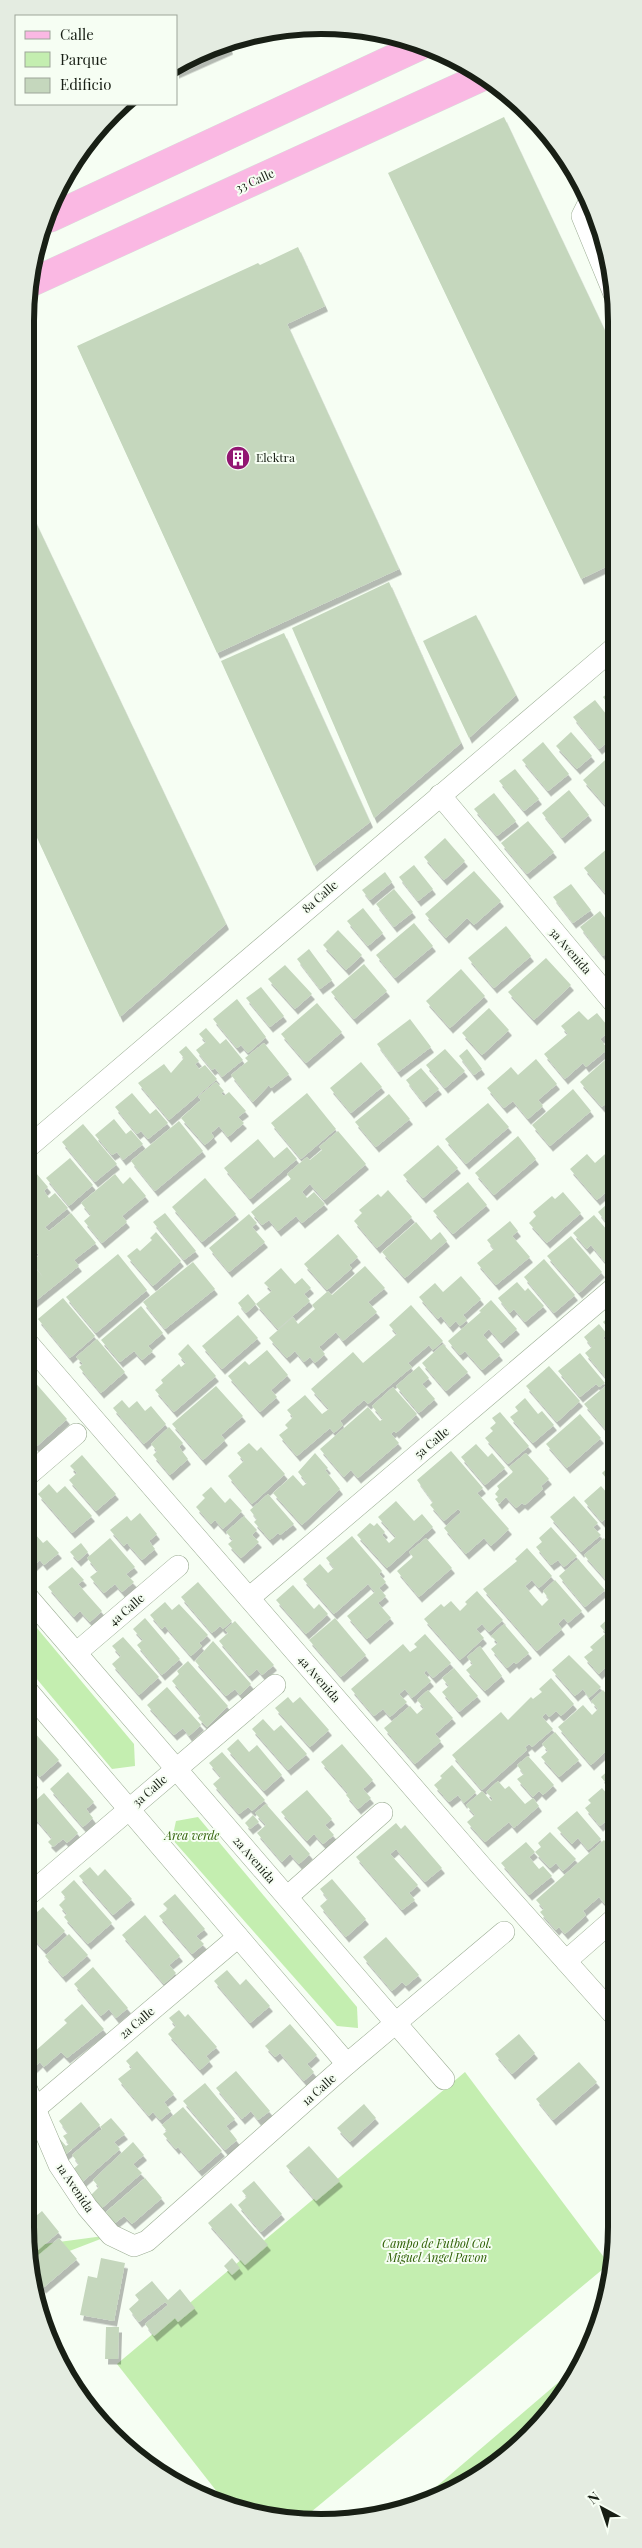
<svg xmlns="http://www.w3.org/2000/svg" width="642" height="2548" font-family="'Playfair Display',serif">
  <defs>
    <filter id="shadow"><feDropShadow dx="3" dy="5.5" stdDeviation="0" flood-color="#0004"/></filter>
  </defs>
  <rect width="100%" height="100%" fill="#f6fef3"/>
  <!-- green -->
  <g fill="#c4eeb0">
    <polygon points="26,1615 134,1744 135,1766 112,1769 26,1666"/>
    <polygon points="198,1817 357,2007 358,2028 337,2026 172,1839 176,1821"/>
    <polygon points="465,2072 609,2264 299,2522 225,2502 117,2364"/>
    <polygon points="111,2235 33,2265 29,2246"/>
    <polygon points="581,2363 577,2375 501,2462 416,2504"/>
  </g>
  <!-- building -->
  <g fill="#c5d7bd" filter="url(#shadow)">
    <polygon points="228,43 230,49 176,73 176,69"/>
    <polygon points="504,117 614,350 614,563 581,579 388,173"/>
    <polygon points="298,247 325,306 287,324 399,569 217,653 77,346 258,263 260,265"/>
    <polygon points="27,504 226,924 120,1017 27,816"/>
    <polygon points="389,582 461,743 374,818 292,628"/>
    <polygon points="476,615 516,695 469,738 423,641"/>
    <polygon points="284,633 370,822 314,866 221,661"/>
    <polygon points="614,688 614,712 603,697"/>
    <polygon points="595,700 614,724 614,737 599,749 573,717"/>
    <polygon points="571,732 592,756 577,769 556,746"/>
    <polygon points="543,742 569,774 548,791 522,760"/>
    <polygon points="614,752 614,797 605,805 583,780"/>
    <polygon points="515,769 539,799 524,811 499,781"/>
    <polygon points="569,790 589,815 562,838 542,813"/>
    <polygon points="494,793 516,821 497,836 474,809"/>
    <polygon points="528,821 554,852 527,874 501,843"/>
    <polygon points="445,838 465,861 444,880 424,857"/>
    <polygon points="614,843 614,885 605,893 584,868"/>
    <polygon points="414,865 433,889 418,901 399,877"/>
    <polygon points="474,871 501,901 474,925 467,918 446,938 425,914"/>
    <polygon points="385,872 392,882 370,900 362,890"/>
    <polygon points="571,884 591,910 573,923 553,897"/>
    <polygon points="394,889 413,912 394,927 376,904"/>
    <polygon points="363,908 383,933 368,946 347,921"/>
    <polygon points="600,911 614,930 614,947 603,956 580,927"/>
    <polygon points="414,923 433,946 395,978 376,955"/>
    <polygon points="506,926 531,956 494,988 468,958"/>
    <polygon points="338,930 362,955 346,970 323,945"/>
    <polygon points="309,949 332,980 320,989 297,959"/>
    <polygon points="546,958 571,985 534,1020 508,992"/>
    <polygon points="364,964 387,991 354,1019 331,992"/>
    <polygon points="285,965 312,994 295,1009 268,979"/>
    <polygon points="461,969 485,996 450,1028 426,1001"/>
    <polygon points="261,987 284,1016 270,1027 246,998"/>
    <polygon points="237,999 266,1037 248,1053 241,1045 237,1048 213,1019"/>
    <polygon points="317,1003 342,1032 306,1063 281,1034"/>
    <polygon points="489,1008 509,1030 482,1055 462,1033"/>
    <polygon points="579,1011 588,1020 597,1013 611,1030 600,1039 608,1049 586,1067 583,1063 565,1079 544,1054 568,1034 561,1026"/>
    <polygon points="410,1019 431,1047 398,1072 377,1044"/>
    <polygon points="206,1028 220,1044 226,1039 243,1060 222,1077 215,1068 212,1070 196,1050 206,1042 199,1034"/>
    <polygon points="264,1043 289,1074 271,1088 269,1085 253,1102 231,1075 248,1061 245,1058"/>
    <polygon points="186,1046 199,1061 195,1064 199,1069 205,1065 217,1079 169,1120 138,1083 164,1064 171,1073 184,1058 179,1052"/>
    <polygon points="445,1049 465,1071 445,1088 426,1065"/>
    <polygon points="467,1049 482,1069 474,1075 459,1056"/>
    <polygon points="614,1052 614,1096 602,1107 580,1082"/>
    <polygon points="536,1059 557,1084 538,1100 543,1106 528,1119 513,1101 504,1108 487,1088 511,1067 518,1075"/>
    <polygon points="361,1062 382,1087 351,1113 330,1088"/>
    <polygon points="421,1068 439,1089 423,1102 406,1080"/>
    <polygon points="216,1082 224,1091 221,1093 224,1096 229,1092 246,1111 238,1117 244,1123 228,1137 219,1126 211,1133 214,1137 205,1145 181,1118 201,1100 198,1097"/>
    <polygon points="573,1089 591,1111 550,1146 532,1125"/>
    <polygon points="132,1093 150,1114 156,1109 168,1123 148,1139 141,1131 137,1134 115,1107"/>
    <polygon points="307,1093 336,1129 301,1159 271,1123"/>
    <polygon points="389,1094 410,1119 376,1147 355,1122"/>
    <polygon points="488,1103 509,1127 466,1164 445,1139"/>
    <polygon points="114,1119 126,1134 131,1130 143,1144 123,1160 117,1152 112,1155 95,1135"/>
    <polygon points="179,1121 203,1151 155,1191 131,1161"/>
    <polygon points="83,1124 117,1164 95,1182 62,1142"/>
    <polygon points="338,1131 366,1164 324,1200 310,1184 302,1192 307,1198 314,1192 325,1204 302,1223 296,1216 278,1231 269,1220 262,1225 251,1212 291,1179 287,1174 307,1157 310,1160 322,1150 319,1147"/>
    <polygon points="518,1136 536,1159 494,1195 475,1173"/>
    <polygon points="258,1139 274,1158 287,1147 297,1159 250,1199 224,1168"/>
    <polygon points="438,1145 458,1168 423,1198 403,1175"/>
    <polygon points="613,1147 614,1195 610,1199 605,1193 597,1200 570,1169 587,1154 595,1163"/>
    <polygon points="70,1158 93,1185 69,1206 46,1178"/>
    <polygon points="36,1173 48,1187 44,1191 49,1198 55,1193 68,1208 45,1227 49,1231 71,1213 96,1243 74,1260 79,1266 27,1308 26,1257 44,1278 32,1262 39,1255 26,1242 26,1234 31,1239 34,1237 26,1228 26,1181"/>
    <polygon points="115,1174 123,1184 130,1177 146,1196 122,1216 127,1222 102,1243 84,1221 91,1215 81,1203"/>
    <polygon points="205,1178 236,1214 202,1242 172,1207"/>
    <polygon points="468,1182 487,1205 453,1234 433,1211"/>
    <polygon points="388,1190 412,1217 377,1248 354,1221 362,1213 359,1210 378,1194 381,1197"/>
    <polygon points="563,1192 581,1213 547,1243 529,1223 536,1216 533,1212 552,1196 555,1199"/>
    <polygon points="614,1198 614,1223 610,1227 598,1212"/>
    <polygon points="165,1213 196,1251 184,1260 153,1222"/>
    <polygon points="249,1214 257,1223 252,1227 265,1242 229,1272 209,1248"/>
    <polygon points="594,1215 614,1238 614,1254 605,1262 591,1245 587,1249 573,1233"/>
    <polygon points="510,1221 518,1231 512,1236 530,1257 496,1285 477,1263 494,1249 487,1240"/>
    <polygon points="416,1222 431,1240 440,1232 447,1241 405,1278 382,1252"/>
    <polygon points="156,1232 181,1261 153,1286 127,1256 137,1248 140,1251 152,1240 150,1238"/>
    <polygon points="338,1234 358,1257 349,1265 352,1268 327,1290 304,1264"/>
    <polygon points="571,1236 602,1272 579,1293 547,1256"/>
    <polygon points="118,1254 147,1290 96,1333 66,1297"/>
    <polygon points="544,1259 575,1295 554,1313 524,1277"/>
    <polygon points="193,1262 215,1289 165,1329 143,1302"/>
    <polygon points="365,1266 385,1288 368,1302 377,1312 343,1341 336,1332 319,1347 325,1354 315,1363 310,1357 304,1362 295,1351 287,1358 269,1338 293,1317 298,1324 315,1309 312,1305 328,1291 332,1295"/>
    <polygon points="281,1268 295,1284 302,1278 311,1288 304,1294 310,1301 278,1329 256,1304 272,1291 264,1283"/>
    <polygon points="461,1276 481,1299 463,1315 467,1320 460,1326 456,1321 450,1327 441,1316 438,1319 419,1297 435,1283 443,1292"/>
    <polygon points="517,1282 525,1291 528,1288 544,1306 525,1322 514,1309 510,1313 498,1298"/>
    <polygon points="248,1294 256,1304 246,1313 238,1303"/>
    <polygon points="63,1298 95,1336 70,1358 38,1319"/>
    <polygon points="491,1300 517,1329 501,1343 489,1329 483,1335 500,1355 482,1370 465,1351 460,1355 448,1341 481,1312 479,1311"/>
    <polygon points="411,1305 443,1341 433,1350 429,1345 408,1363 412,1367 368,1404 364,1400 340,1421 343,1425 334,1433 330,1428 297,1456 279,1435 288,1428 285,1425 293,1417 287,1410 305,1395 322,1414 329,1409 311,1389 353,1352 363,1363 397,1334 389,1325"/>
    <polygon points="141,1306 163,1333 148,1346 153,1351 142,1360 134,1351 120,1362 101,1340"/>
    <polygon points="614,1312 614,1336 603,1322"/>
    <polygon points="238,1315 258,1338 222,1369 202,1346"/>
    <polygon points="599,1324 607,1334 603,1338 613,1350 614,1349 614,1373 607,1379 585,1353 592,1347 584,1337"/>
    <polygon points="97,1339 125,1372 101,1393 79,1367 83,1364 76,1357"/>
    <polygon points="188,1344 216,1376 174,1412 155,1390 163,1383 161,1380 179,1364 181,1367 186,1363 178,1354"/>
    <polygon points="443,1344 468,1372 446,1391 422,1363"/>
    <polygon points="267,1350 288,1375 271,1390 277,1397 260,1412 228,1376 245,1361 249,1365"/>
    <polygon points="580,1353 605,1383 599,1387 596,1384 580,1397 558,1371"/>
    <polygon points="419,1366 429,1378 422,1384 435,1399 419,1413 396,1386"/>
    <polygon points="549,1366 580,1401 557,1422 526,1386"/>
    <polygon points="26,1372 67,1419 36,1447 26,1435"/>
    <polygon points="609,1383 614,1386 614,1425 607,1431 584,1404"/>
    <polygon points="216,1386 243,1416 221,1435 225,1440 203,1460 172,1424"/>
    <polygon points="393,1387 417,1414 396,1433 394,1431 391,1434 399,1443 358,1478 351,1470 344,1477 320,1449 368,1407 380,1421 383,1419 372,1406"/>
    <polygon points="525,1398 538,1414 542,1411 554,1425 533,1443 510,1417 518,1411 515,1407"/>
    <polygon points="122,1400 129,1408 137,1401 145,1411 151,1406 166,1424 144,1444 113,1408"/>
    <polygon points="500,1412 529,1446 508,1464 485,1438 493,1431 490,1428 496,1423 492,1418"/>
    <polygon points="580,1414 601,1438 567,1468 546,1444"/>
    <polygon points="169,1427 183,1443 179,1447 188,1459 170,1475 153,1455 157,1451 151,1444"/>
    <polygon points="249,1443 257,1451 261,1447 285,1474 252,1504 228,1476 244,1461 237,1453"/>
    <polygon points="476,1444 488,1457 492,1453 505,1468 485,1485 461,1457"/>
    <polygon points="451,1451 483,1488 477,1493 509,1529 491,1546 484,1538 466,1554 444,1528 461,1512 458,1509 444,1521 430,1505 433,1502 417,1480"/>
    <polygon points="315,1453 328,1468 325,1470 340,1489 302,1525 273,1493 293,1475 303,1486 307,1483 298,1472"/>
    <polygon points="526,1453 549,1479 541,1486 543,1489 525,1505 522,1503 516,1508 506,1497 499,1504 495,1499 498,1497 495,1494 499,1489 497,1486 513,1472 509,1467"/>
    <polygon points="82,1455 116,1494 96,1511 69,1480 77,1473 70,1466"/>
    <polygon points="614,1462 614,1488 602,1473"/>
    <polygon points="49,1484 57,1493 65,1486 92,1516 72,1533 38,1494"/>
    <polygon points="601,1486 614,1501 614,1525 613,1527 605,1519 602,1522 584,1501"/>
    <polygon points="211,1487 225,1503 230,1498 242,1511 223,1529 215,1520 211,1524 196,1507 205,1498 202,1495"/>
    <polygon points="268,1494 294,1524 280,1535 278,1533 270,1540 254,1522 257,1519 250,1510"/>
    <polygon points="574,1496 598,1523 593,1527 601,1535 581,1552 550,1517"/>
    <polygon points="396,1501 414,1521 422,1514 433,1527 387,1568 357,1535 370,1523 374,1526 377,1523 385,1532 382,1535 389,1543 396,1537 378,1517"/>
    <polygon points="140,1513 157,1534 149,1541 155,1549 142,1560 127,1543 124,1546 110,1530 127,1516 131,1521"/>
    <polygon points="244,1516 257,1530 252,1535 259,1542 241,1558 228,1544 233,1540 226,1532"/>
    <polygon points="26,1524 43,1543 47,1540 59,1553 44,1565 40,1560 30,1569 26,1564"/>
    <polygon points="551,1527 577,1556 564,1567 558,1560 551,1565 536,1547 542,1542 539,1538"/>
    <polygon points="352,1536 382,1571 379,1574 386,1582 379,1588 386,1596 378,1603 391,1618 367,1639 347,1616 375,1592 368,1584 334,1614 303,1579 320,1564 328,1573 334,1568 326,1558"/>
    <polygon points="110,1538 135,1567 126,1574 134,1582 122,1592 115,1584 104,1593 90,1577 98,1571 87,1558"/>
    <polygon points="426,1538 452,1568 419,1597 397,1571 413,1557 409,1552"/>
    <polygon points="604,1538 614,1551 614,1577 608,1582 584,1555"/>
    <polygon points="81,1543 88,1552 78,1561 70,1552"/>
    <polygon points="527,1548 552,1576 539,1588 532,1580 525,1586 534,1597 542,1606 549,1599 543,1591 555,1580 582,1611 568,1623 564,1618 558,1624 562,1629 537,1651 483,1589 517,1561 515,1559"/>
    <polygon points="578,1559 605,1590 585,1607 559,1576"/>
    <polygon points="72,1567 84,1580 78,1584 102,1611 90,1622 80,1611 74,1617 48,1587"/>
    <polygon points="198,1582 232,1621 223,1629 220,1626 212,1633 181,1597"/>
    <polygon points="293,1585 314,1609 319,1604 328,1614 306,1634 276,1600"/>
    <polygon points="477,1591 503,1620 489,1632 482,1624 476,1629 484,1638 460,1660 424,1619 441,1604 444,1607 451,1601 460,1611 467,1604 465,1602"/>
    <polygon points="165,1602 172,1610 179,1604 208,1635 199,1643 202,1646 191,1656 165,1626 162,1629 150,1615"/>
    <polygon points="614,1613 614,1673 613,1675 606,1667 599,1674 584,1657 593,1650 590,1647 606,1633 600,1626"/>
    <polygon points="145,1618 180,1659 162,1675 137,1645 143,1640 133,1629"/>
    <polygon points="335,1618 366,1655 341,1677 309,1640"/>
    <polygon points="235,1621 274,1665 262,1675 257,1669 249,1676 219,1641 228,1633 225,1630"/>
    <polygon points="504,1624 529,1653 516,1664 514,1662 507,1668 491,1649 498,1643 491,1636"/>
    <polygon points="425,1634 451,1663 433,1678 426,1670 424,1673 431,1681 412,1698 405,1689 399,1694 407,1702 390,1717 383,1709 374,1716 351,1689 403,1644 410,1652 417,1647 414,1644"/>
    <polygon points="123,1637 159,1677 139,1695 112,1664 121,1656 112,1646"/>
    <polygon points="213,1641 251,1684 240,1695 235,1689 226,1696 195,1661"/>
    <polygon points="480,1646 502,1676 485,1691 466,1670 473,1664 467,1657"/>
    <polygon points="569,1655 601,1687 589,1698 583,1689 575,1696 552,1670"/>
    <polygon points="188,1661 228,1706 207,1727 198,1718 201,1715 172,1681 179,1674 177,1671"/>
    <polygon points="454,1668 478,1696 459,1712 442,1692 449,1686 442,1678"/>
    <polygon points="551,1678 574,1704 561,1716 556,1711 549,1717 546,1713 542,1717 553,1729 532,1747 529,1744 525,1747 527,1750 482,1790 452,1755 501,1712 508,1720 531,1697 533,1699 542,1692 539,1689"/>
    <polygon points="167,1687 201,1725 189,1736 183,1728 174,1735 147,1705"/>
    <polygon points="428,1690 453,1718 435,1734 441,1741 415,1764 384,1728 410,1706 417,1714 424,1708 417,1700"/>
    <polygon points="603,1690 614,1703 614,1726 607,1733 614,1741 614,1744 591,1765 558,1727 583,1705 592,1715 598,1709 591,1701"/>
    <polygon points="288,1697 293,1703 300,1697 329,1730 310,1747 275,1708"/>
    <polygon points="263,1719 274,1731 281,1725 307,1754 288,1770 252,1729"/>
    <polygon points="33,1731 59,1760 40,1777 26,1760 26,1736"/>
    <polygon points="555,1732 579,1760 559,1777 541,1757 548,1751 542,1744"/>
    <polygon points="238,1739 249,1752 257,1745 282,1775 264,1791 227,1749"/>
    <polygon points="342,1744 373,1780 363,1789 371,1798 358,1809 346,1795 348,1793 321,1762"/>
    <polygon points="222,1752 265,1800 252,1811 248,1807 239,1814 213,1784 221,1777 209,1763"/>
    <polygon points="528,1756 554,1785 543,1795 539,1791 533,1797 517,1779 524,1774 517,1765"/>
    <polygon points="452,1765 476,1792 464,1803 458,1795 449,1802 434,1785 442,1778 440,1776"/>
    <polygon points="614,1765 614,1793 601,1777"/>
    <polygon points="26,1771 35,1782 26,1790"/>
    <polygon points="68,1772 94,1802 86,1809 93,1818 83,1827 50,1789"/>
    <polygon points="498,1781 505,1789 509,1786 525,1804 533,1798 539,1806 514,1828 509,1822 485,1842 467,1822 475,1815 466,1805 482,1791 491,1801 493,1799 486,1792"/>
    <polygon points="602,1788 614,1802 614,1826 612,1828 606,1821 600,1826 585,1808 591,1803 588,1800"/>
    <polygon points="307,1790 332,1819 325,1825 334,1835 323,1844 314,1834 307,1841 281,1812"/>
    <polygon points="44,1793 78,1833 67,1843 63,1839 53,1847 48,1842 52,1838 35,1818 31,1821 26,1815 26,1799 30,1795 35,1801"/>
    <polygon points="266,1804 310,1854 299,1864 290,1854 282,1862 257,1833 266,1825 255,1813"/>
    <polygon points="577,1811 601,1839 588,1850 578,1838 572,1844 557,1828"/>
    <polygon points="253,1815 259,1822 250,1829 245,1823"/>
    <polygon points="396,1823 401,1829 405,1825 442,1868 425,1882 396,1849 390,1854 418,1885 409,1893 415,1900 402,1910 356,1857"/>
    <polygon points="550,1832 576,1859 563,1871 556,1863 550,1868 535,1852 541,1847 538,1843"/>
    <polygon points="604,1840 614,1852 614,1895 605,1904 599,1897 583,1911 586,1915 565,1934 559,1927 556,1930 540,1912 544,1909 536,1900"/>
    <polygon points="526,1842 535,1852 529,1857 539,1869 543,1866 552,1876 529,1895 501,1863"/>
    <polygon points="90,1867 98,1876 105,1869 132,1899 113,1915 79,1876"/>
    <polygon points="332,1879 366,1919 346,1937 320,1906 328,1899 320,1889"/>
    <polygon points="74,1880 112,1923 88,1944 64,1917 67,1914 59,1905 66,1898 61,1892"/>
    <polygon points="175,1894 205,1929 196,1936 204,1944 192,1954 159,1916 168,1909 163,1904"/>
    <polygon points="43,1907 65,1931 44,1950 25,1929 25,1922"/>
    <polygon points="145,1915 180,1956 169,1965 176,1973 164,1984 122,1935"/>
    <polygon points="69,1934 88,1955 63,1977 45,1956"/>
    <polygon points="386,1937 419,1975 406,1986 402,1982 392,1991 363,1957"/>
    <polygon points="25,1952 34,1962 25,1970"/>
    <polygon points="93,1967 128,2008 116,2018 109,2009 101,2016 74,1984"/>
    <polygon points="227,1970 240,1985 246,1979 270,2006 250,2023 214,1981"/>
    <polygon points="82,2004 104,2029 67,2058 61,2052 44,2067 40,2062 27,2074 25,2071 25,2055 30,2051 33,2053 67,2023 64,2020"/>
    <polygon points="179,2010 185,2017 188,2014 217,2047 206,2056 210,2061 200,2070 168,2034 176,2026 169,2018"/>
    <polygon points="290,2024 317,2055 307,2064 314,2072 304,2081 280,2053 275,2057 265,2046"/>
    <polygon points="519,2034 535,2053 512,2074 495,2054"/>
    <polygon points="137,2051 174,2094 164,2102 171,2111 160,2120 153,2112 149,2116 118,2079 132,2068 126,2061"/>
    <polygon points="579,2062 597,2082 553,2120 536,2099"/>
    <polygon points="236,2071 270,2111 258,2120 251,2111 242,2119 216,2088"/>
    <polygon points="205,2083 235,2119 226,2126 237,2140 225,2150 183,2101"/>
    <polygon points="81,2102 100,2125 65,2155 54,2141 59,2138 66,2146 69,2144 63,2136 68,2133 59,2121"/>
    <polygon points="364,2104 376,2118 350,2142 337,2128"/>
    <polygon points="183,2107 222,2151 199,2171 178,2147 176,2149 163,2134 167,2131 162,2125"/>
    <polygon points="111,2118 125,2134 114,2142 120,2149 80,2184 70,2172 79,2164 72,2155 102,2129 100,2127"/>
    <polygon points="133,2142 144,2155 133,2164 142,2173 102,2208 91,2195 99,2187 93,2180"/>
    <polygon points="309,2146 340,2181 316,2201 286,2166"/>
    <polygon points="145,2178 162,2198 132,2224 124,2216 115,2223 106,2212"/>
    <polygon points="254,2181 282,2214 261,2232 238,2205 247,2197 242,2191"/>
    <polygon points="231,2203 268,2245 245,2265 208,2223"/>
    <polygon points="42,2211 59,2232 31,2256 25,2225"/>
    <polygon points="59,2238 77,2259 43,2288 35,2279 33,2266 38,2261 35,2258"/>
    <polygon points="101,2258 125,2263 114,2321 80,2315 88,2276 97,2278"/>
    <polygon points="232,2258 240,2268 232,2275 224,2266"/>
    <polygon points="152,2281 168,2300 180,2289 195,2308 178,2322 175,2318 154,2336 145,2324 168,2305 165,2302 139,2322 129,2309 139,2300 135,2295"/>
    <polygon points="106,2327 119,2327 118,2359 105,2359"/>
  </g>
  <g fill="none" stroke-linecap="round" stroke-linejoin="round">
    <!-- street casing -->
    <g stroke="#9bac93" stroke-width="22">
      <g id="street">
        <polyline points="590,200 582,216 614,294"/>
        <polyline points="440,795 614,1003"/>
        <polyline points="26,1149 614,648"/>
        <polyline points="26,1341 482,1867 614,2015"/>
        <polyline points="26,1477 76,1434"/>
        <polyline points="26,1595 444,2079"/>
        <polyline points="249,1598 614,1288"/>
        <polyline points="76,1653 178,1566"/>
        <polyline points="26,1689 347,2064"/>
        <polyline points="287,1897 382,1813"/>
        <polyline points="25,1898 275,1685"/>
        <polyline points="566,1961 614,1919"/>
        <polyline points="25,2085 59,2165 87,2207 111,2235 134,2246 147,2241 347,2064 504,1932"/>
        <polyline points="36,2108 238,1937"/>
      </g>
    </g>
    <!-- primary casing -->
    <g stroke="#dadbda" stroke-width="29">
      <g id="primary">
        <polyline points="50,218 420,46"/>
        <polyline points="28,284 482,77"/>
      </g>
    </g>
    <!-- street -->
    <use href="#street" stroke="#fff" stroke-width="21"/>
    <!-- primary -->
    <use href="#primary" stroke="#fab8e3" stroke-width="28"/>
  </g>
  <!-- icons -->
  <defs>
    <g id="building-disc" transform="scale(1.25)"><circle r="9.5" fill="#921672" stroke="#f6fef3"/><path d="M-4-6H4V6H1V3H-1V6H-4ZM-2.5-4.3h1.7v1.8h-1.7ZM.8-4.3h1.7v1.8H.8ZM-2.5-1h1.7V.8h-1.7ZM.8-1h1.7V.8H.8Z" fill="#fff"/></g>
  </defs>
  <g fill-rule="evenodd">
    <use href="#building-disc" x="238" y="458"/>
  </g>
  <g text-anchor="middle" stroke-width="4" stroke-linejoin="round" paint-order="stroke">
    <!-- street labels -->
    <g font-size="12" fill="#181f15" stroke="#f6fef3">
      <text transform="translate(255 181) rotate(-24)" y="4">33 Calle</text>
      <text transform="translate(320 897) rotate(-41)" y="4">8a Calle</text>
      <text transform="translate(570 951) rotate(49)" y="4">3a Avenida</text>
      <text transform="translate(432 1443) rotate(-40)" y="4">5a Calle</text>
      <text transform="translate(127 1610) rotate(-41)" y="4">4a Calle</text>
      <text transform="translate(319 1679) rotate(49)" y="4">4a Avenida</text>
      <text transform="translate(150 1791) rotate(-41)" y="4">3a Calle</text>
      <text transform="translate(254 1860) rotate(49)" y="4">2a Avenida</text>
      <text transform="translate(137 2023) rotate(-40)" y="4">2a Calle</text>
      <text transform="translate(319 2090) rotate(-42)" y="4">1a Calle</text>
      <text transform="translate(75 2188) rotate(56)" y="4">1a Avenida</text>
    </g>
    <!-- poi labels -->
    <g font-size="12" fill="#181f15" stroke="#f6fef3" text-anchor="start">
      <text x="256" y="462">Elektra</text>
    </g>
    <!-- park labels -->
    <g font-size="12" font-style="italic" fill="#2f6006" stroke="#f6fef3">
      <text x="192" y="1840">Area verde</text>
      <text x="437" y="2248">Campo de Futbol Col.<tspan x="437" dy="14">Miguel Angel Pavon</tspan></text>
    </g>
  </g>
  <!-- crop -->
  <path d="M0 0H642V2548H0ZM321 34H321A287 287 0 0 1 608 321V2227A287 287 0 0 1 321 2514H321A287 287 0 0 1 34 2227V321A287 287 0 0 1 321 34Z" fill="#e4ece1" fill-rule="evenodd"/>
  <path fill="none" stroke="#181f15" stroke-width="6" d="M321 34H321A287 287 0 0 1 608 321V2227A287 287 0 0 1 321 2514H321A287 287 0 0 1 34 2227V321A287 287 0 0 1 321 34Z"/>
  <!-- legend -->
  <rect x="15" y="15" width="162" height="90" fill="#f6fef3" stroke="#9da59a"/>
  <rect x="25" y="31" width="25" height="8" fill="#fab8e3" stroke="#9da59a"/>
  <text x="60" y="40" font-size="15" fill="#181f15">Calle</text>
  <rect x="25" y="52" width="25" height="15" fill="#c4eeb0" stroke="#9da59a"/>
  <text x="60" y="65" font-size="15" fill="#181f15">Parque</text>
  <rect x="25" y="78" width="25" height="15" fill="#c5d7bd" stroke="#9da59a"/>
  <text x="60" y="90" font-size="15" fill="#181f15">Edificio</text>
  <!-- north arrow -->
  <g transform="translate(602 2508) rotate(320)" stroke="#f6fef3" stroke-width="4" paint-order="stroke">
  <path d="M0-4L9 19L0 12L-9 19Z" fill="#181f15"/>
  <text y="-8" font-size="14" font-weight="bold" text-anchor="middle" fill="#181f15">N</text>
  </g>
</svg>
